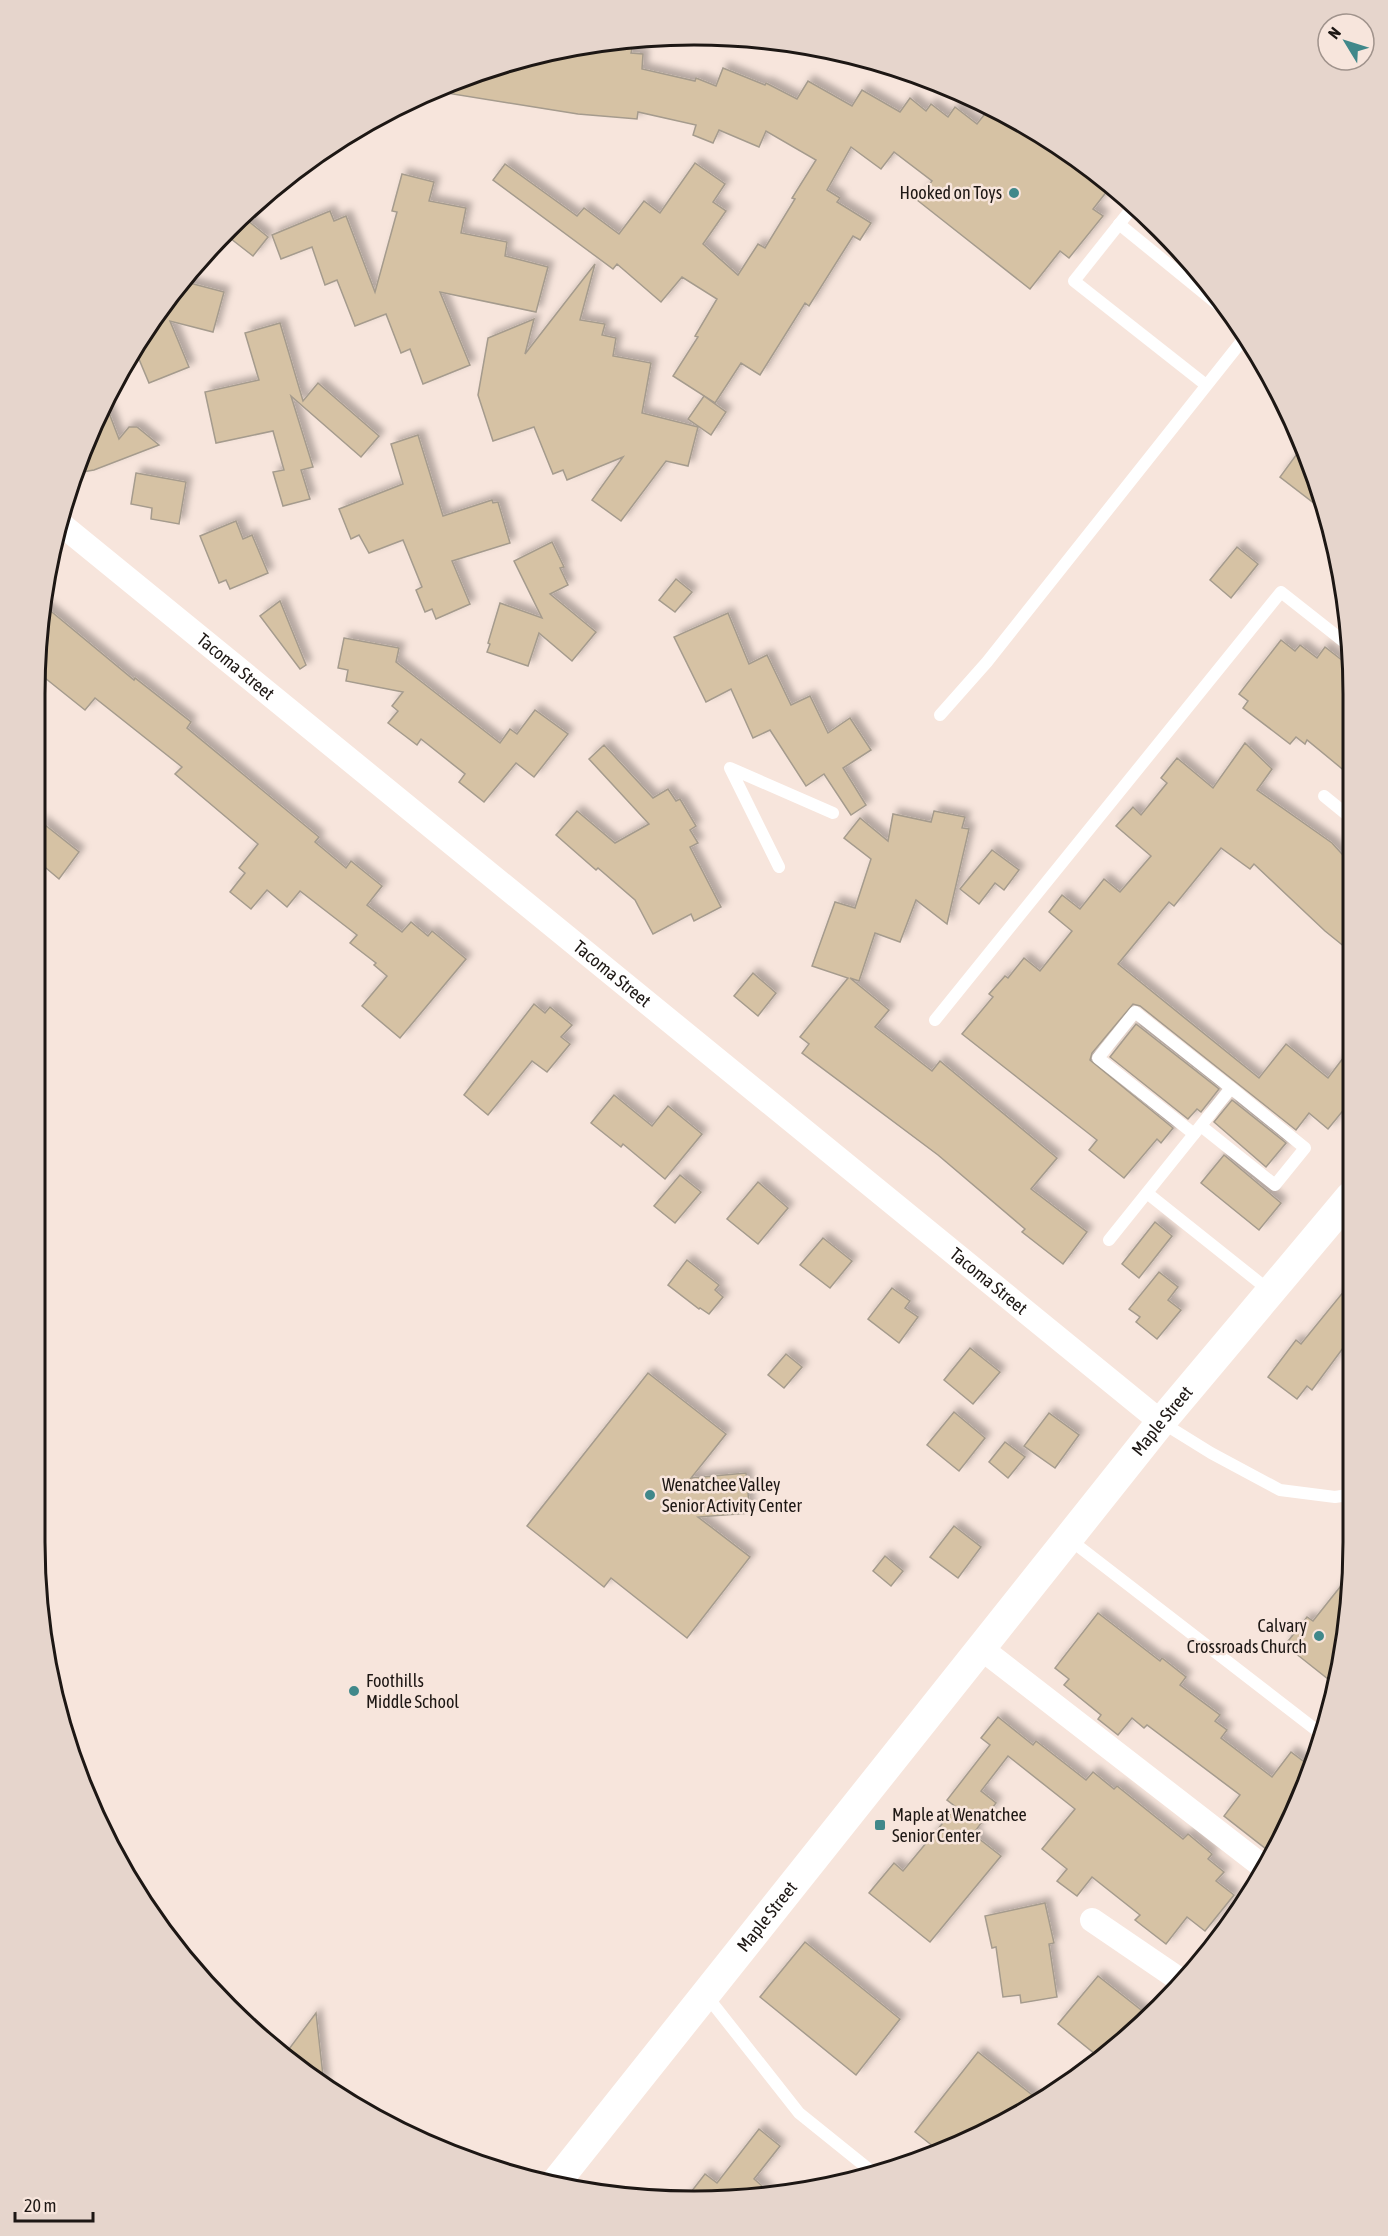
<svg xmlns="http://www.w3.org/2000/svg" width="1388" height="2236" font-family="'Asap Condensed',sans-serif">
  <defs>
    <filter id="shadow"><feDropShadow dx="5.5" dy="-5.5" stdDeviation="3" flood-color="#0004"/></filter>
  </defs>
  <rect width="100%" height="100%" fill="#f7e5dc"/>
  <!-- building -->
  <g fill="#d6c2a4" stroke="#a59b8d" stroke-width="1.5" filter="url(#shadow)">
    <polygon points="634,39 631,53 643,54 642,69 695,81 696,78 716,86 723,68 765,85 766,83 797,99 808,81 852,106 862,90 900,112 910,98 926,111 931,104 948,117 955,107 977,124 991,106 1096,171 1111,186 1093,209 1103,216 1069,258 1060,251 1030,289 917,200 932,181 894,152 881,169 851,147 827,190 840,198 837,202 871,223 860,240 853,236 809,306 805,303 760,375 741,363 715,403 673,376 698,337 695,336 717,299 682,277 661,302 617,264 613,269 493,180 505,164 577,216 584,208 619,234 644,201 660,213 695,163 725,184 713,202 726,211 703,244 738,275 758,244 765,248 795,199 792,198 816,160 766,131 759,147 719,130 713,143 693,135 696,125 638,112 637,119 578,114 434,91 482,69 608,40"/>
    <polygon points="402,174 434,182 429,201 466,208 461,233 507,242 505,256 548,267 536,312 440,292 470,365 423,384 410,349 401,353 386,314 355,326 337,280 325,285 312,247 281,259 272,235 330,211 334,221 346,216 375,292 397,212 392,211"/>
    <polygon points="242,216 268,237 253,256 226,235"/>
    <polygon points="595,264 580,320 605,324 602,335 616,338 613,356 651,363 642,413 698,427 688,466 666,461 621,521 592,500 623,457 567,480 563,470 553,474 534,427 493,441 478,395 488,338 534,319 525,354"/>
    <polygon points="182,281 224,292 213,332 170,321 189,367 149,383 136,352 171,292"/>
    <polygon points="280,323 303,401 318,383 379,436 361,457 291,396 313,467 301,470 310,499 283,506 273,472 284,470 273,431 216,443 205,392 259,380 245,333"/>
    <polygon points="704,396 726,412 711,435 688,419"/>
    <polygon points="106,405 119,439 129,427 137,427 159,445 94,470 76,473 85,442"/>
    <polygon points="418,435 443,516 492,500 493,503 498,502 510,543 452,561 470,604 436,619 432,609 425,612 416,590 422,587 403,540 369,553 359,535 351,539 339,509 403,484 391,444"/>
    <polygon points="1302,447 1309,465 1328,514 1280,477"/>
    <polygon points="136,473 186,482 179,524 151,519 152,508 131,504"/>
    <polygon points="236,521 243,539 252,535 268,573 230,589 226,580 219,583 200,536"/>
    <polygon points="552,542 564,567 560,568 568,585 550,594 596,632 572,661 539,633 528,666 487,652 490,644 488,643 500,603 542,618 514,561"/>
    <polygon points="1237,547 1258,564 1231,598 1210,580"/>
    <polygon points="676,579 692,592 675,612 659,600"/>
    <polygon points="280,601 306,665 300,669 260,616"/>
    <polygon points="41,603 134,680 135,678 191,722 187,728 319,837 315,842 346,868 351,861 382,886 367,905 402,932 411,922 428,936 432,931 466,959 400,1038 362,1006 387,976 374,965 376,963 350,943 357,935 300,891 287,907 267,890 251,909 230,892 245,873 239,868 258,844 175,774 182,767 95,698 85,710 40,674"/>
    <polygon points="728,613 749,664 767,655 791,705 810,696 828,733 850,718 871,750 843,768 866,805 851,815 824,774 806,786 770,730 753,738 731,689 706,702 674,637"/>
    <polygon points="344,638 399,648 396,662 500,743 510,729 517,734 535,710 568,734 534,777 516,763 484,802 459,782 465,774 421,739 417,745 388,723 398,711 392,706 403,692 346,681 348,670 338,668"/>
    <polygon points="1281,640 1295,651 1300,645 1317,658 1325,647 1352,668 1352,777 1307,740 1305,744 1296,737 1290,744 1243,708 1248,701 1239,694"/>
    <polygon points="1245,743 1272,769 1257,790 1332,843 1351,864 1351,952 1325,931 1254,864 1250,869 1221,848 1174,906 1169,902 1118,964 1259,1078 1286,1044 1328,1078 1350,1049 1350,1102 1328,1129 1309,1113 1296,1130 1140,1006 1133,1004 1092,1053 1090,1060 1173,1128 1161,1143 1157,1139 1124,1178 1089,1150 1097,1140 962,1034 993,997 989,994 1005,976 1008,978 1024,958 1040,971 1072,931 1049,912 1062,895 1080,909 1104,879 1120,892 1151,856 1116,826 1133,807 1141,815 1167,783 1161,778 1177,758 1213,788"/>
    <polygon points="604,745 653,798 668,789 676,801 680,799 696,826 690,830 698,843 690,847 721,907 694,921 691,914 653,934 635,900 598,868 596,870 556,835 577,811 615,843 649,824 589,759"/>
    <polygon points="934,811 965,817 962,828 969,829 947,924 916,900 900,942 875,933 859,981 850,978 889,1010 875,1027 932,1071 940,1061 1057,1158 1031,1189 1087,1232 1063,1264 1022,1232 1025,1229 938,1155 802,1053 809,1044 800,1037 848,978 812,966 835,902 855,908 871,859 844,838 860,818 888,841 893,814 931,822"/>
    <polygon points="40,821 79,852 59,879 40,863"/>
    <polygon points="992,850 1019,870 1004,890 995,883 979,904 960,889"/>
    <polygon points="753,973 776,993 758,1016 734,996"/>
    <polygon points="534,1004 545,1013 550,1007 572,1025 561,1037 570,1044 547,1072 532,1061 488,1115 464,1095"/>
    <polygon points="1136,1024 1219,1089 1201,1112 1197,1109 1188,1119 1110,1057"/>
    <polygon points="614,1095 652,1126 668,1106 702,1134 665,1179 623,1144 621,1147 591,1123"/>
    <polygon points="1232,1100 1286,1143 1266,1167 1214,1122"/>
    <polygon points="1224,1155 1281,1203 1259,1230 1201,1183"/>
    <polygon points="680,1175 701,1192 675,1223 654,1206"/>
    <polygon points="758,1182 788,1208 758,1244 727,1219"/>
    <polygon points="1155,1222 1172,1236 1139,1278 1122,1264"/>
    <polygon points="823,1238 852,1261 830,1288 800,1265"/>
    <polygon points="687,1260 719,1285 715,1290 723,1297 709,1314 700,1308 699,1309 668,1285"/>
    <polygon points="1159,1272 1178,1287 1168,1300 1181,1310 1157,1339 1136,1322 1140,1317 1129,1309"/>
    <polygon points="1349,1285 1349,1340 1312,1390 1307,1386 1297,1399 1268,1377 1296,1340 1301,1344"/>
    <polygon points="892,1288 910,1301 905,1308 918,1317 899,1343 868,1319"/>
    <polygon points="970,1348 1000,1372 973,1404 944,1380"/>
    <polygon points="786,1354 802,1367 784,1388 768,1375"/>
    <polygon points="648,1373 726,1434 691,1478 746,1473 750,1513 698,1517 750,1557 687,1638 611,1578 604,1587 527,1526"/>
    <polygon points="954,1412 985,1438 959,1471 927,1445"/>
    <polygon points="1049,1413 1079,1435 1055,1468 1024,1446"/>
    <polygon points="1005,1442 1025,1457 1008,1478 989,1462"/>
    <polygon points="954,1526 981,1547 958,1578 930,1557"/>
    <polygon points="885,1556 903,1571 891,1586 873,1571"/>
    <polygon points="1348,1577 1348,1628 1333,1683 1285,1645 1307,1617 1313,1621"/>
    <polygon points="1098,1613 1160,1661 1162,1658 1186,1677 1180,1685 1220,1715 1215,1721 1227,1730 1221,1738 1272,1777 1291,1752 1311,1767 1303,1794 1270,1852 1224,1816 1240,1795 1147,1725 1144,1728 1132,1718 1118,1735 1098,1719 1101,1715 1064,1685 1069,1679 1055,1668"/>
    <polygon points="998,1717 1033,1745 1036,1741 1086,1780 1093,1772 1114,1789 1117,1786 1183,1839 1188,1834 1212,1854 1208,1859 1224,1872 1216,1881 1234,1895 1205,1931 1187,1917 1166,1944 1135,1920 1140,1915 1092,1877 1077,1896 1057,1881 1067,1869 1042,1849 1075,1809 1008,1756 981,1791 996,1803 973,1834 1001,1856 930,1942 869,1893 894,1863 903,1871 956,1807 947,1800 990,1745 981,1738"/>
    <polygon points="1045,1903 1054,1943 1049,1944 1057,1997 1021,2003 1020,1995 1003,1997 996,1947 992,1948 985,1916"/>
    <polygon points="805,1942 900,2019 856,2075 760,1997"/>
    <polygon points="1098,1976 1150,2017 1100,2058 1058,2024"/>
    <polygon points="316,2013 324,2085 283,2057"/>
    <polygon points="978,2052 1036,2098 1026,2110 985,2134 939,2151 915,2132"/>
    <polygon points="759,2129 780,2146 754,2179 769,2192 694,2201 684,2201 705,2174 717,2183"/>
  </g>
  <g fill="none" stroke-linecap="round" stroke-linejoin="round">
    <!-- service -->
    <g stroke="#fff" stroke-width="12">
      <polyline points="1132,208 1074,281 1206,385"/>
      <polyline points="1119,224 1232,316"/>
      <polyline points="940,715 987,662 1245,337"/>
      <polyline points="1324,796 1351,818"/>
      <polyline points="779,867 730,768 833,813"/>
      <polyline points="935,1020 1281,592 1352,648"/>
      <polyline points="1194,1134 1098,1058 1135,1012 1231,1088"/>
      <polyline points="1147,1193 1270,1291"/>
      <polyline points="1109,1240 1231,1088 1305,1148 1275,1185 1201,1126"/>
      <polyline points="1161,1422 1211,1453 1280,1490 1335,1497 1348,1495"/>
      <polyline points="1069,1539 1320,1733"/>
      <polyline points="706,1995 799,2113 876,2175"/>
    </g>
    <!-- minor -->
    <g stroke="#fff" stroke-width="24">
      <path id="s1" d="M62 525 1161 1422"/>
      <polyline points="982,1649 1262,1866"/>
      <polyline points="1092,1920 1183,1982"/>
    </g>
    <!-- tertiary -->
    <path stroke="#fff" stroke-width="30" id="s2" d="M553 2186 1161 1422 1350 1197"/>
  </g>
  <!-- markers -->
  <g fill="#40888a" stroke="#f7e5dc" stroke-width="2">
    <circle cx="1014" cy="193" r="6"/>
    <circle cx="650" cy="1495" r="6"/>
    <circle cx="1319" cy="1636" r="6"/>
    <circle cx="354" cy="1691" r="6"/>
    <rect x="874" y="1819" width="12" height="12" rx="3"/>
  </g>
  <g text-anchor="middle" stroke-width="5" stroke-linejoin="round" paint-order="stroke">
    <!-- poi labels -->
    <g font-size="18" fill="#1d1714" stroke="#f7e5dc" text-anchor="start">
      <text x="1002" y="199" text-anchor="end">Hooked on Toys</text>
      <text x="662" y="1491">Wenatchee Valley<tspan x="662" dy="21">Senior Activity Center</tspan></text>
      <text x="1307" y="1632" text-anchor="end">Calvary<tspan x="1307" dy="21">Crossroads Church</tspan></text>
      <text x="366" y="1687">Foothills<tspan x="366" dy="21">Middle School</tspan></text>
      <text x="892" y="1821">Maple at Wenatchee<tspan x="892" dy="21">Senior Center</tspan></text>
    </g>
    <!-- street labels -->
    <g font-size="18" fill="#1d1714" stroke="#f7e5dc">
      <text dy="6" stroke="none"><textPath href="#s1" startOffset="224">Tacoma Street</textPath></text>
      <text dy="6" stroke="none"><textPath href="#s1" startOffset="710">Tacoma Street</textPath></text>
      <text dy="6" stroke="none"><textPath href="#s1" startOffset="1196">Tacoma Street</textPath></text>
      <text dy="6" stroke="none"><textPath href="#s2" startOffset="978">Maple Street</textPath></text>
      <text dy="6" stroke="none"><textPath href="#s2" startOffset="344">Maple Street</textPath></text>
    </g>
  </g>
  <!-- crop -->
  <path d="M0 0H1388V2236H0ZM694 45H694A649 649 0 0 1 1343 694V1542A649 649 0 0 1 694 2191H694A649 649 0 0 1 45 1542V694A649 649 0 0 1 694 45Z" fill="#e6d5cc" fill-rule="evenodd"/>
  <path fill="none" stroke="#1d1714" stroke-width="3" d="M694 45H694A649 649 0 0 1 1343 694V1542A649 649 0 0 1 694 2191H694A649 649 0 0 1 45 1542V694A649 649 0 0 1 694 45Z"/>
  <!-- north arrow -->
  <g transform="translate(1346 42) rotate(308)"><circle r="28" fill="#f7e5dc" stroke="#a0938c" stroke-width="1.5"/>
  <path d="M0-4.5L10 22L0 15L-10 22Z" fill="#40888a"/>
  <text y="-9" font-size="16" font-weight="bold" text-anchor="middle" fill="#1d1714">N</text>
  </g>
  <!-- scale -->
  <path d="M15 2212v9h78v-9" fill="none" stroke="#1d1714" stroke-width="3"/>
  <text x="24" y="2212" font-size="18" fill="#1d1714" stroke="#f7e5dc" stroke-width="4.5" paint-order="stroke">20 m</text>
</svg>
